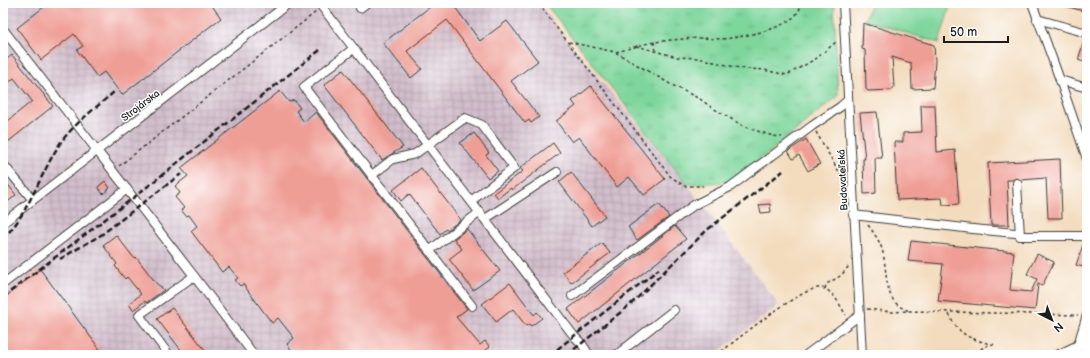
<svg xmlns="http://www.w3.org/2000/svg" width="1090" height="358" font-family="'Balsamiq Sans',sans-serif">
  <defs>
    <pattern id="industrial-grid" width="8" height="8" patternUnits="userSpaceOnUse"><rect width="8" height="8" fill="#d1bdcb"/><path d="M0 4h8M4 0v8" fill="none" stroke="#b3a2ae"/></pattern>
    <pattern id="grass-tufts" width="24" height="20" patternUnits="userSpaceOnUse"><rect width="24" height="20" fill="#7ed69b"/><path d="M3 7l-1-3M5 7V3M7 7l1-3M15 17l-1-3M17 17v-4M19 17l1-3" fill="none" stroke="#6cb785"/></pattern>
  </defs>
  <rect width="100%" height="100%" fill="#fff"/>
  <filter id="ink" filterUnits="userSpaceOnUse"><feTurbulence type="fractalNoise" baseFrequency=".025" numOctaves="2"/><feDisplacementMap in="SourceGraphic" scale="8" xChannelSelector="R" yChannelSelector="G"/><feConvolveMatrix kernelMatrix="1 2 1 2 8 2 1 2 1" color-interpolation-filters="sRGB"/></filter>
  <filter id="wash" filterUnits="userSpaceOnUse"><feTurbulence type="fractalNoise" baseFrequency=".012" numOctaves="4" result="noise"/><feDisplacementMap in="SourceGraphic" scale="16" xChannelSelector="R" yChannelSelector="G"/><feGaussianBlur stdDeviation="0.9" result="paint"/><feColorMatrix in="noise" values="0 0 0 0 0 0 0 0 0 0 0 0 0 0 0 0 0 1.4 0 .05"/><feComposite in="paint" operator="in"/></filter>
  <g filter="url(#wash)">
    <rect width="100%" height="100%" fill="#f3dcbe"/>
    <!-- industrial -->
    <polygon fill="url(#industrial-grid)" points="3,3 540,3 539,4 568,41 687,184 779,305 714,355 3,355"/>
    <!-- grass -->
    <polygon fill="url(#grass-tufts)" stroke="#4d795c" points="545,3 834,3 838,96 733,182 687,184"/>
    <!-- pitch -->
    <polygon fill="#7ed69b" stroke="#4d795c" points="871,3 951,3 939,43 865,20"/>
    <g id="blocks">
      <!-- building -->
      <g fill="#ef9e95">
        <polygon points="49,3 210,3 221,18 122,95 104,72 97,77 77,50 83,46 74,34 41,60 17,28"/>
        <polygon points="435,3 452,3 480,41 507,21 538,61 511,81 539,117 531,123 529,120 525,123 447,20 407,51 422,69 411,78 383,43"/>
        <polygon points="1063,3 1085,3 1083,11 1062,5"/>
        <polygon points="863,23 934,45 935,61 933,88 912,89 911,63 892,57 894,87 892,90 868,91 866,89 865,50 862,49"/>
        <polygon points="1085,38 1087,38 1087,63 1078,60"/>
        <polygon points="12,55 53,106 3,146 3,125 32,101 14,78 3,87 3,62"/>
        <polygon points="343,70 403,147 382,160 324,85"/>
        <polygon points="591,86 665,179 644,195 629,177 617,187 579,137 572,142 556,121 576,106 572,101"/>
        <polygon points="280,91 289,102 294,100 300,108 296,111 304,122 316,112 467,309 456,317 480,345 485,341 490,347 480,355 295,355 287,344 294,338 278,318 272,323 243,284 240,286 235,280 238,278 229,267 222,272 191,231 197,226 189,215 186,216 181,210 184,208 175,197 180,193 175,186 188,176 181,168"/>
        <polygon points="921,105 935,105 937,152 955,150 959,204 943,205 942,198 897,200 894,142 903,142 903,133 922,132"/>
        <polygon points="877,112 882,158 875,158 876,193 864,194 863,159 865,159 860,113"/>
        <polygon points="474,133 489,153 486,155 498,171 488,178 460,143"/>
        <polygon points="806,139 820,164 808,171 799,155 793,159 788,151"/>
        <polygon points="553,143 560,153 512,190 511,188 498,198 494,193 523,171 520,168"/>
        <polygon points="1060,159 1062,218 1048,218 1046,178 1021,180 1016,178 1012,180 1007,180 1009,225 991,225 988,163"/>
        <polygon points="421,168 461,220 447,230 446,229 440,234 409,194 401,201 393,190"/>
        <polygon points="571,172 605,216 592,226 559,182"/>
        <polygon points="3,178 16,195 3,206"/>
        <polygon points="105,181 110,188 103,194 98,187"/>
        <polygon points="659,204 669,217 637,240 628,227"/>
        <polygon points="770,204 771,212 761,213 759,205"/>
        <polygon points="675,226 686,239 579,324 568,309"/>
        <polygon points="467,229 500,271 473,290 449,259 462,249 454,239"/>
        <polygon points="116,235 134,258 136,257 156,283 164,290 146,303 145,301 133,310 129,304 141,294 127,277 125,279 115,266 117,264 103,245"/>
        <polygon points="911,241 1014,252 1010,290 1031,292 1037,279 1027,274 1037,254 1054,262 1042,286 1038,284 1035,310 938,301 943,264 908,261"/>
        <polygon points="1084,242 1087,242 1087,268 1076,265"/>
        <polygon points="602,243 610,253 571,283 563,272"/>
        <polygon points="40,269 104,355 3,355 3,299"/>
        <polygon points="510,283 534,315 537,312 542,318 531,326 529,324 526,326 513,309 496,322 482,304"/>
        <polygon points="172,308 209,355 185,355 157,319"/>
      </g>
    </g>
  </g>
  <g filter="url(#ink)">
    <use href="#blocks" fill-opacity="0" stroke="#3c3934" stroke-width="1"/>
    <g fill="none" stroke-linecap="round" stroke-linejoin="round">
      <!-- minor casing -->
      <g stroke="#3c3934" stroke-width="10">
        <g id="minor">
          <polyline points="319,3 574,336 582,344 589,355"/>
          <polyline points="843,3 862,355"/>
          <polyline points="1032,3 1060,80 1087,159"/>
          <polyline points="360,8 367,3"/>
          <polyline points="1037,19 1087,33"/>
          <polyline points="3,29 194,276 139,315 169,355"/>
          <polyline points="353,49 304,87 472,306"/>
          <polyline points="1060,80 1087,88"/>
          <polyline points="3,164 33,200"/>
          <polyline points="372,175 393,159 415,154 465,118 482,125 514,168 471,201"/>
          <polyline points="1017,183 1020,236 1087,236"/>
          <polyline points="853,215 973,229 1015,233"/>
          <polyline points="485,219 557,172"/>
          <polyline points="3,223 289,3"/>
          <polyline points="429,251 480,212"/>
          <polyline points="194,276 254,355"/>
          <polyline points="3,284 127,189"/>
          <polyline points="572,296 694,205 730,187 812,126 840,107 848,100"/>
          <polyline points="615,355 619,353 674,310"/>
          <polyline points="806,355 860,315"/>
          <polyline points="1057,355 1078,345 1087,348"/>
          <polyline points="1075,355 1087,315"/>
        </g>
      </g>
      <!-- path -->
      <g stroke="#3c3934" stroke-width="1.5" stroke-dasharray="3 3" stroke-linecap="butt">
        <polyline points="539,3 550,19 670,176 684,186 703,186"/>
        <polyline points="569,42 615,52 672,85 700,99 711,107 745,127 773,136 782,137"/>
        <polyline points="654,42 656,51"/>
        <polyline points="636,46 677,57 698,58 739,68 764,70 787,75 817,58 836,42"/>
        <path d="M616 52C629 49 642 44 655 42 669 40 683 39 698 38 709 38 721 40 731 38 750 35 800 27 801 3"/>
        <polyline points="816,132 842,177 844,179"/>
        <polyline points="119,166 316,12"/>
        <path d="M868 225C874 233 879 240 882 249 887 265 884 295 898 305 901 308 905 309 909 311"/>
        <path d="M825 289C826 281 834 281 840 276 843 274 846 269 849 266"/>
        <polyline points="867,309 892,312 909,311 1078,315"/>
        <path d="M949 314C958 335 969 338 990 344"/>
        <path d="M717 355C734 342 804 284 822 288 834 291 840 306 846 315"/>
        <polyline points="970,355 990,344 997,345"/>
      </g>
      <!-- minor -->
      <use href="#minor" stroke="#fff" stroke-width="8"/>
      <!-- rail -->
      <g stroke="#1c1c1c" stroke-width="2.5" stroke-dasharray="6 3" stroke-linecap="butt">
        <path d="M3 239C8 233 13 228 17 222 34 197 44 168 61 142 74 124 98 106 114 92"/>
        <polyline points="60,259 101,235 181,174"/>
        <polyline points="3,297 133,198 320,50"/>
        <polyline points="550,355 659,269"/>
        <polyline points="567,355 631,304 707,230 783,171"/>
      </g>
    </g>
  </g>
  <g text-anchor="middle" stroke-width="3" stroke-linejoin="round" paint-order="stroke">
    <!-- street labels -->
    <g font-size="10" fill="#1c1c1c" stroke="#fff">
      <text transform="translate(140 105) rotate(-37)" y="4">Strojárska</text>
      <text transform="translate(842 180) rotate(-93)" y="4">Budovateľská</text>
    </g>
  </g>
  <!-- margin -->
  <rect width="1090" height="358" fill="none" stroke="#fff" stroke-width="16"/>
  <!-- north arrow -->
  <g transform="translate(1052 320) rotate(138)" stroke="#ffffff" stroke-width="3" paint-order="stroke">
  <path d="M0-3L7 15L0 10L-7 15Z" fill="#1c1c1c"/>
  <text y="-6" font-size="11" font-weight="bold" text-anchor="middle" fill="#1c1c1c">N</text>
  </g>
  <!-- scale -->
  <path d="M944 36v6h64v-6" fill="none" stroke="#1c1c1c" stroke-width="2"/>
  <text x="950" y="36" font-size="12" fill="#1c1c1c" stroke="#ffffff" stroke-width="3" paint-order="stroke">50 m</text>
</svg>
